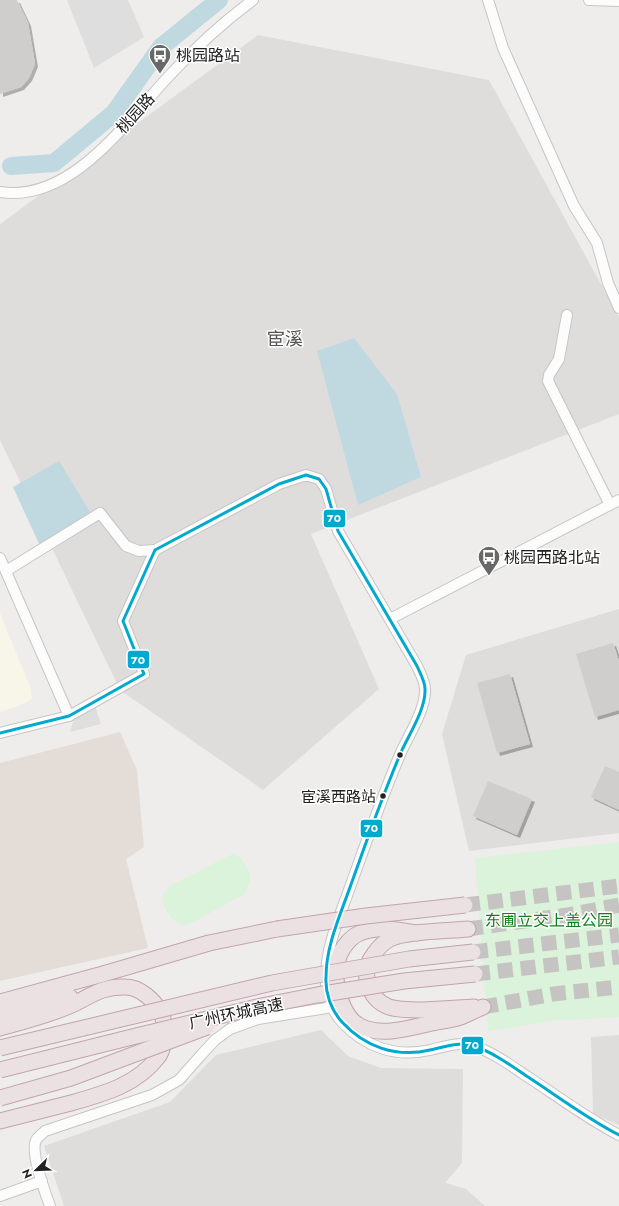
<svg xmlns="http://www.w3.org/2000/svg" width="619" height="1206" font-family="Jost,'Noto Sans SC',sans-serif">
  <defs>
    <filter id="shadow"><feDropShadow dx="3" dy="3" stdDeviation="0" flood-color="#0004"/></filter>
  </defs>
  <rect width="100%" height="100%" fill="#efedeb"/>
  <!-- residential -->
  <g fill="#dedddc">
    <polygon points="258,35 489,80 619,317 619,414 311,534 379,689 263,790 120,690 0,440 0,224"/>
    <polygon points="619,609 619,833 469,851 442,734 466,655"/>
    <polygon points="321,1030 348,1056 381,1068 463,1069 462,1163 445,1183 466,1189 485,1206 64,1206 44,1146 170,1102 216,1055"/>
    <polygon points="619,1035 619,1125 593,1114 591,1037"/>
  </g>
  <!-- education -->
  <polygon fill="#f7f6e8" points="0,613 31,689 32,698 22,705 0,712"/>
  <!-- military -->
  <polygon fill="#e4dcd7" points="120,732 137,770 144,847 126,859 148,948 0,981 0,763"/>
  <!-- park -->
  <g fill="#dbf2db">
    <polygon points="619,842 619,1017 550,1021 488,1032 475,858"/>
    <path d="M234 854 241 858 249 870 250 882 246 891 243 895 188 925C175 927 161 908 163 896 164 892 168 889 170 886L230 855Z"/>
  </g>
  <!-- parking -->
  <g fill="#dfdede">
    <polygon points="67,0 128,0 144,37 94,68"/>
    <polygon points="95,706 101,724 70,732 75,715"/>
  </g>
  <!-- water -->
  <g fill="#c0d9e0">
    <polygon points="354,338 397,394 421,477 358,505 317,351"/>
    <polygon points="59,461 90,512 40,546 13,487"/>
  </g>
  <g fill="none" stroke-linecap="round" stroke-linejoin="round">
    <!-- river -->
    <polyline stroke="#c0d9e0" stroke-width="18" points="11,166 54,163 114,113 161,47 219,0"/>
  </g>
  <!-- building -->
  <g fill="#d0cecc" filter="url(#shadow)">
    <polygon points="0,0 17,0 28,23 35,64 29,78 21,87 0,94"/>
    <polygon points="613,643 619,661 619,710 595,717 576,654"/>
    <polygon points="510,674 530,744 497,753 477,683"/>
    <polygon points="605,766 619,772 619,810 591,797"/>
    <polygon points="488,781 532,799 517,835 473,816"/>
  </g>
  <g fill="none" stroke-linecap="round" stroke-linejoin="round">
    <!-- highway-tunnel -->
    <g stroke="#c6c4c3" stroke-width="15" stroke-dasharray="15 8" stroke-linecap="butt">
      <polyline points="465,905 619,886"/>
      <polyline points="468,929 574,914 619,905"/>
      <polyline points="473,952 619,935"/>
      <polyline points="475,974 619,957"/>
      <polyline points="483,1007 553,994 619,987"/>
    </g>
    <!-- minor casing -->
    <g stroke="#c6c5c4" stroke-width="12">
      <g id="minor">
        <polyline points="488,0 503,48 574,206 597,243 608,283 619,308"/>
        <polyline points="589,0 619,1"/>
        <path d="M0 192C71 203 126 122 168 77 194 49 222 23 253 0"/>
        <polyline points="567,315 559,359 549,375 548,381 610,505"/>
        <polyline points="0,558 69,716"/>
        <polyline points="6,571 100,513 126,546 139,551 155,550"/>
        <polyline points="390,619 619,500"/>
        <path d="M0 733 69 716 144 674 123 621 155 550 279 484 306 475 319 479 326 489 338 531 417 666C420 673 425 681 425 689 426 708 410 733 402 750 382 796 366 843 349 890 339 918 326 947 326 977 325 993 331 1010 342 1022 365 1047 396 1058 430 1050 444 1047 459 1041 474 1046 492 1052 509 1064 525 1075 556 1095 586 1118 619 1135"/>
        <polyline points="0,1196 42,1181"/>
        <path d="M50 1206C45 1192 30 1153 36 1140 38 1137 42 1134 45 1131L152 1095 179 1080 202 1054 215 1040 230 1029 258 1019 333 1007"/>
      </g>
    </g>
    <!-- highway casing -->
    <g stroke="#c2a3ad" stroke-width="17">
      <g id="highway">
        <path d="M468 929C448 931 409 931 392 938 385 941 378 948 374 954 367 963 365 973 368 983 371 994 378 1003 389 1007 410 1013 452 1008 474 1007"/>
        <path d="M417 933C398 930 378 925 360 933 348 938 339 952 337 964 333 983 342 1017 360 1026 381 1037 410 1028 432 1023 440 1021 450 1020 458 1018 467 1015 475 1010 483 1007"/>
        <polyline points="0,1002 103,974 209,943 277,929"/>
        <polyline points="0,1015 70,997"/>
        <path d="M0 1028C22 1022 45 1016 67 1007 89 998 99 986 126 987 140 987 155 1001 161 1013 165 1021 165 1031 164 1040 163 1046 162 1053 158 1057 137 1085 103 1094 71 1103 47 1109 24 1115 0 1121"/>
      </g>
    </g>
    <!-- minor -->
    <use href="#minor" stroke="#fdfcfc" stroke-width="10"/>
    <!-- highway -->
    <use href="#highway" stroke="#ebe1e2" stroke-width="15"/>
    <!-- highway-bridge casing -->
    <g stroke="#c2a3ad" stroke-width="17" stroke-linecap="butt">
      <g id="highway-bridge">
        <polyline points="277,929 366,916 465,905"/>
        <polyline points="0,1048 272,983 409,959 473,952"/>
        <polyline points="0,1070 136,1036 261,1006 317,995 404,981 475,974"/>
        <polyline points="0,1098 71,1078 207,1027"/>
      </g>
    </g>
    <!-- highway-bridge -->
    <use href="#highway-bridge" stroke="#ebe1e2" stroke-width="15"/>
    <!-- bus-1 casing -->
    <g stroke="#fff" stroke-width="6">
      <path id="bus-1" d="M0 733 69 716 144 674 123 621 155 550 279 484 306 475 319 479 326 489 338 531 417 666C420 673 425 681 425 689 426 708 410 733 402 750 382 796 366 843 349 890 339 918 326 947 326 977 325 993 331 1010 342 1022 365 1047 396 1058 430 1050 444 1047 459 1041 474 1046 492 1052 509 1064 525 1075 556 1095 586 1118 619 1135"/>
    </g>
    <!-- bus-1 -->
    <use href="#bus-1" stroke="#00a9ce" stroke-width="3"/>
  </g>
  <!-- icons -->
  <defs>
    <g id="bus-pin" transform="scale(1.15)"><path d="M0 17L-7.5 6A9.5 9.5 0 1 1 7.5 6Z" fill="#696868" stroke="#fff"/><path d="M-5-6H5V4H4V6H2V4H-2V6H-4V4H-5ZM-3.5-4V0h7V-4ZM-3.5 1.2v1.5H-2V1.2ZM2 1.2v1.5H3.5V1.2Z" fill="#fff"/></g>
  </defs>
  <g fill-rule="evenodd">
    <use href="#bus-pin" x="160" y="55"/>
    <use href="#bus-pin" x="489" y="557"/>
  </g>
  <!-- markers -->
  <g fill="#212121" stroke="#fff" stroke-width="1.5">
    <circle cx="400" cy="755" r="3.5"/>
    <circle cx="383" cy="796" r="3.5"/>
  </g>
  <g text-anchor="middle" stroke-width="3" stroke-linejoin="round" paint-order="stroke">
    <!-- bus labels -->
    <g font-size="15" fill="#212121" stroke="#fff" text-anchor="end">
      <text x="376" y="802">宦溪西路站</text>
    </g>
    <!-- poi labels -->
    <g font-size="16" fill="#212121" stroke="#fff" text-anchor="start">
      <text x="176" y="61">桃园路站</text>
      <text x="504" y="563">桃园西路北站</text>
    </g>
    <!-- street labels -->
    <g font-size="16" fill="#212121" stroke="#fff">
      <text transform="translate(135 113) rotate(-48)" y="6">桃园路</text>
      <text transform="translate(236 1013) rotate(-12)" y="6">广州环城高速</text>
    </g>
    <!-- park labels -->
    <g font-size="16" fill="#137c1c" stroke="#fff">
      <text x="549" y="926">东圃立交上盖公园</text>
    </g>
    <!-- quarter labels -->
    <g font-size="18" fill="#545454" stroke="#fff">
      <text x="285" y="345">宦溪</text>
    </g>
  </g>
  <g stroke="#fff" stroke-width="1.5">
    <rect x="323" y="509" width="23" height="19" rx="4" fill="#00a9ce"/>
    <rect x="127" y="650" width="23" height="19" rx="4" fill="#00a9ce"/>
    <rect x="360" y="819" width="23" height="19" rx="4" fill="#00a9ce"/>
    <rect x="461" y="1036" width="23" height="19" rx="4" fill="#00a9ce"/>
  </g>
  <g font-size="11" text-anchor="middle" font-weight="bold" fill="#fff">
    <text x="334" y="522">70</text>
    <text x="138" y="664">70</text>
    <text x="371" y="832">70</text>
    <text x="472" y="1049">70</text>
  </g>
  <!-- north arrow -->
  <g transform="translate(36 1170) rotate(247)" stroke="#ffffff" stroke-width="3" paint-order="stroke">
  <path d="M0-3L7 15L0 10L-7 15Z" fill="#212121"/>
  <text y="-6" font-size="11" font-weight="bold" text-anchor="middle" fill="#212121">N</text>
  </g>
</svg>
